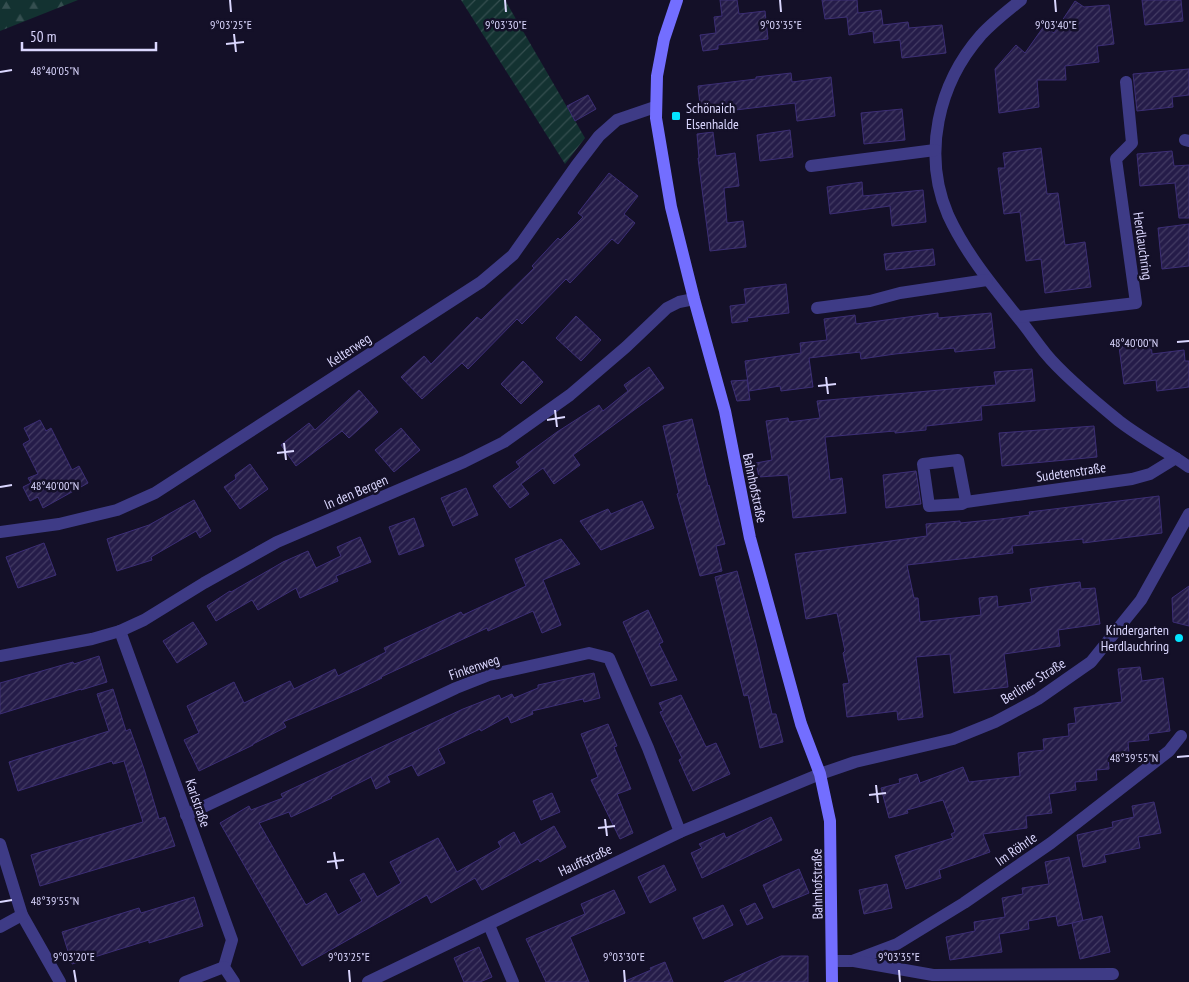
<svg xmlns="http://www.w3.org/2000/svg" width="1189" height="982" font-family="'PT Sans Narrow',sans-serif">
  <defs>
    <pattern id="forest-firs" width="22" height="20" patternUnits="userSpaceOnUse" patternTransform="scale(1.25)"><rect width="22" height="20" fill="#133231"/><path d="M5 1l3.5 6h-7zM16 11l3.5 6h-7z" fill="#354f50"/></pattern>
    <pattern id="garden-furrows" width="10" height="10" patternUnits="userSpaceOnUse" patternTransform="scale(1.25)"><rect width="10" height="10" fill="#133231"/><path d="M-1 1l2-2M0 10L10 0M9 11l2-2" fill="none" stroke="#354f50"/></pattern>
    <pattern id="building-hatch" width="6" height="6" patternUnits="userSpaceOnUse" patternTransform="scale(1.25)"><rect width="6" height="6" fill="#251c49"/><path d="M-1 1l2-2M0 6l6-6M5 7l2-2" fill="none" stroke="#443c64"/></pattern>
  </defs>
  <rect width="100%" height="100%" fill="#141028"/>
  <!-- forest -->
  <polygon fill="url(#forest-firs)" points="0,0 78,0 0,31"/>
  <!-- garden -->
  <polygon fill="url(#garden-furrows)" points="461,0 505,0 585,138 565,164"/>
  <!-- building -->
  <g fill="url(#building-hatch)" stroke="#3c2e75">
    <polygon points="720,0 737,0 739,14 765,11 768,39 718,45 718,49 703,51 700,35 716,33 714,17 722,16"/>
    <polygon points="822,0 857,0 858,13 881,10 883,25 908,22 909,28 942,25 946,53 902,58 900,40 874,43 873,31 849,35 847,17 825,19"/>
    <polygon points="1142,0 1181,0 1183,21 1145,25"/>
    <polygon points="1075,1 1084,7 1109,5 1114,44 1097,46 1099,62 1065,66 1066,80 1037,80 1039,107 999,113 995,69 1016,45 1025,53 1044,26 1054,33"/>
    <polygon points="1189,69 1189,95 1172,97 1173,107 1137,111 1133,74"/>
    <polygon points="791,73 792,82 831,77 835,116 797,121 795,103 701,114 698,86 756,79 756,77"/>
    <polygon points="588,95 596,109 575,121 567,106"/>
    <polygon points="902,109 905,140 864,144 861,113"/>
    <polygon points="790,130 793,157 760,161 757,135"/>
    <polygon points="713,132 716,156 735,153 739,186 724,188 727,223 743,221 746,247 710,251 698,158 699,158 697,134"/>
    <polygon points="1041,148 1047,194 1058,193 1065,245 1085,242 1091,287 1045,293 1041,259 1026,261 1020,212 1004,214 998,168 1005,168 1003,153"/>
    <polygon points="1172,151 1174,166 1189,165 1189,218 1179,218 1175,183 1140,186 1137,154"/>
    <polygon points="609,173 638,196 624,214 635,223 618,244 612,239 570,283 566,279 522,324 517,319 468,369 462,363 422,399 401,377 424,356 431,364 477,317 481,320 534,268 532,266 558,238 560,240 583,217 578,213"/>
    <polygon points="862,182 863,196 923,190 926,222 892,226 890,206 830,214 827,187"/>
    <polygon points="1189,224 1189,266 1162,269 1158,228"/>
    <polygon points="933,249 935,265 886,270 884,254"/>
    <polygon points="786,284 789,313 747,318 748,321 732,323 730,306 746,304 744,289"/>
    <polygon points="938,313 938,318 991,313 995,348 955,352 954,348 895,354 861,359 860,352 809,358 813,387 781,391 780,386 749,391 745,361 801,353 800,343 827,340 824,319 855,315 856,324"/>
    <polygon points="576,316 601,340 581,361 556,338"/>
    <polygon points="1151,343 1152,354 1184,350 1185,361 1189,361 1189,387 1157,391 1156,380 1124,384 1119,347"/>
    <polygon points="523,361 543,382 521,404 501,384"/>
    <polygon points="649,367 664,388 573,455 580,465 554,484 543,468 521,484 529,494 510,508 493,486 520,467 516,462 557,432 599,405 603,411 628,391 624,385"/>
    <polygon points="1032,369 1035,401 981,406 982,420 926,426 926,430 895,433 895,431 825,437 830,480 842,478 846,513 793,518 788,475 759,477 756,463 772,460 766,421 788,418 789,422 820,418 817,401 996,385 994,372"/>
    <polygon points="747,380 750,400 737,401 731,381"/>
    <polygon points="359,390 378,412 349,438 342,431 296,466 281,445 309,423 315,430"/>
    <polygon points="692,419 708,486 709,485 725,544 716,546 722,571 700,576 677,494 679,493 663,426"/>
    <polygon points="40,420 46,431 51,428 72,470 79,466 88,483 43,508 38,497 30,501 23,487 31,483 28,478 38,474 23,444 30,440 24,428"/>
    <polygon points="1094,426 1097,457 1002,466 999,433"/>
    <polygon points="401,428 420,450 394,472 375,450"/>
    <polygon points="250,464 268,489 240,509 224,487 236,479 235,475"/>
    <polygon points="916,471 921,504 886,508 883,475"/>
    <polygon points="466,488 478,515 453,526 441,498"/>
    <polygon points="1159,496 1162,533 1083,543 1083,539 1012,546 1013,553 907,565 914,598 918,598 920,622 981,615 979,598 997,596 998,607 1032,602 1030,589 1080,582 1081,589 1095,588 1100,624 1058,630 1060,646 1004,654 1008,687 954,693 950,654 916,657 923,717 898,720 897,711 847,717 843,684 849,683 843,653 845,651 837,613 806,619 795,554 927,536 926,524 960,521 960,523 1000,519 1030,515 1029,512"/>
    <polygon points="194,500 211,531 200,538 196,531 151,557 152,560 117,571 107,539 149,525"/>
    <polygon points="642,501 654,528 601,550 580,521 608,509 611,514"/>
    <polygon points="414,518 424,546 399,555 389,527"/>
    <polygon points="360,537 371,562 336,576 338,581 324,587 300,598 296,588 258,610 252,600 216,621 207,606 230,591 231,592 283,562 308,551 316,568 341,556 337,547"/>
    <polygon points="561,539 580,564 543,580 561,625 542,633 533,611 488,631 487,628 381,677 382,678 357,690 283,722 286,727 253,744 253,745 199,771 184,740 199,733 187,706 234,682 244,703 290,681 294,689 335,669 338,676 386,652 384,648 461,612 463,615 526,586 515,559"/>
    <polygon points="44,543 56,575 18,588 6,557"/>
    <polygon points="737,571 756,643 772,714 776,714 783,742 760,748 748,695 744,696 715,577"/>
    <polygon points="1189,586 1189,626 1173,622 1172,598"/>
    <polygon points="648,610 663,642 659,644 677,680 651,686 623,622"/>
    <polygon points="193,622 207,644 177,663 163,641"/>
    <polygon points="99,656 107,682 81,690 81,689 0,714 0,683 73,662 74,664"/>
    <polygon points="1140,667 1142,681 1163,678 1170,731 1148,734 1149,740 1128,742 1129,753 1108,756 1109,769 1096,770 1097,780 1075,782 1076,790 1049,794 1052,813 1026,816 1027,828 983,834 990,852 939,870 941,878 906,889 895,856 953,838 951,834 955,832 943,800 907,810 908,813 889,818 881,788 900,783 899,779 917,774 920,783 963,767 969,782 1020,776 1018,753 1044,750 1043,739 1069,736 1068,724 1076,723 1074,708 1122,702 1118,669"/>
    <polygon points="594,673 600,698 584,702 583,699 532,711 533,714 511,723 508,716 481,731 480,729 438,749 445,763 418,776 412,765 387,776 390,782 376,789 371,777 331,797 332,798 291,817 289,812 259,823 306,905 326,893 338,915 362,901 350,880 364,873 377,897 401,883 390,862 438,838 457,872 501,847 498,842 514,832 521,845 554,826 566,847 540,862 538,859 482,890 475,878 431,903 427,895 302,966 220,823 249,806 251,810 283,798 281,794 463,709 499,695 501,699 512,694 514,698 538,688 538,685"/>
    <polygon points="113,689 126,731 130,729 144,769 159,819 165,817 175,846 40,886 31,855 143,822 124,761 113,764 112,761 18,791 9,762 109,731 97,694"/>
    <polygon points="681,695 706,747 716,743 730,774 693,791 679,760 682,758 660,712 663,711 659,703"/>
    <polygon points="608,724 617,746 614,747 631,789 617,794 633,833 620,839 591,780 598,777 581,734"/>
    <polygon points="552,793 560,812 541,820 533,801"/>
    <polygon points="1154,802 1161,833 1138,837 1140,848 1104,855 1106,862 1083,867 1077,835 1113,827 1112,822 1134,817 1132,806"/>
    <polygon points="771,817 782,840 702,878 691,853 702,848 699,844 724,833 726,838"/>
    <polygon points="1069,857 1083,921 1058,926 1056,916 1028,921 1029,929 999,934 1002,952 950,960 946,937 975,931 974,922 1005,917 1002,898 1023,894 1022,888 1049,884 1045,862"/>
    <polygon points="664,865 676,890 650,903 638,877"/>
    <polygon points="799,869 809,893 773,908 763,885"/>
    <polygon points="887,884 892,908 864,914 859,890"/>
    <polygon points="614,890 625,913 570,937 589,982 546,982 526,939 585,914 581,904"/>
    <polygon points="194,897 203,926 149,943 149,940 72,964 62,932 139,908 141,913"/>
    <polygon points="755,903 763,918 747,925 740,910"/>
    <polygon points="723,905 733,925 703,939 693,918"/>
    <polygon points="1102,916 1110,952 1080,959 1072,923"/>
    <polygon points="479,947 492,977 480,982 464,982 454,958"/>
    <polygon points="781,956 808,956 808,982 724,982"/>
    <polygon points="665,962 673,982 623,982 651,970 650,968"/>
  </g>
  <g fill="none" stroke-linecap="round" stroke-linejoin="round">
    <!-- street -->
    <g stroke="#3e3b86" stroke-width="12">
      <path d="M1021 0C1007 11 993 22 981 35 938 84 922 154 948 215 965 252 991 284 1016 315 1027 328 1036 342 1046 354 1064 376 1097 403 1119 421 1141 438 1166 451 1189 467"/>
      <polyline points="1185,140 1189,141"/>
      <polyline points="811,166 935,150"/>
      <polyline points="817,308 870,301 900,293 987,280"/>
      <polyline points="1018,317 1136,303 1116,159 1132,143 1126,82"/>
      <polyline points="966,502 958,460 923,464 929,506 962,504 966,502 1132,479 1150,474 1176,458"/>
      <polyline points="0,532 59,524 117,510 155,493 481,282 513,255 576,166 599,136 617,120 655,107"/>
      <polyline points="120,631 232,940 224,967 234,982"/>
      <polyline points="0,656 92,639 120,631 144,620 204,583 277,542 464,462 504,442 570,395 626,347 667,308 679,302 694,299"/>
      <polyline points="186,815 456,688 489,675 589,653 609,658 648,748 680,832"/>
      <polyline points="0,844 22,915 60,982"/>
      <polyline points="489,925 513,982"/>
      <polyline points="0,927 22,915"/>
      <polyline points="832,961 852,961 897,944 964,903 1051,843 1169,751 1181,736"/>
      <polyline points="854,961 933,975 1113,974"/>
      <polyline points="185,982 224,967"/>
      <polyline points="368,982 680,832 820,774 855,762 953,739 995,722 1038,699 1091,662 1141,600 1189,514"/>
    </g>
    <!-- secondary -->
    <polyline stroke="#736eff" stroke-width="12" points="677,0 664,39 657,76 656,118 671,207 694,299 725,411 750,538 801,724 820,774 830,821 832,982"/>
  </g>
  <!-- ticks -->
  <path fill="none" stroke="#dbd7ff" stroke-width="2" d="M230 0 231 12M505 0 506 12M780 0 781 12M1055 0 1056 12M234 34 236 52M226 44 244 42M0 72 12 70M1177 342 1189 341M826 377 828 394M818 386 836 384M555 410 557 427M547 420 565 417M284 443 286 460M277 453 294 451M0 487 12 485M1177 757 1189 756M876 785 878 803M869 795 886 793M605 819 607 836M598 828 615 826M334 852 337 869M327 862 344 860M0 902 12 900M74 970 76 982M349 970 350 982M624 970 625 982M899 970 900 982"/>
  <!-- markers -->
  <g fill="#03e3fe" stroke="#141028" stroke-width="2">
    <rect x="671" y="111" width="10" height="10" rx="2.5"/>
    <circle cx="1179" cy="638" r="5"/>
  </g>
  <g text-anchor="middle" stroke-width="5" stroke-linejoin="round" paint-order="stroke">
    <!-- poi labels -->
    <g font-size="14" fill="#dbd7ff" stroke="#141028" text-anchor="start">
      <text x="686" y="113">Schönaich<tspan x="686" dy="16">Elsenhalde</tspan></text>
      <text x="1169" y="635" text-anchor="end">Kindergarten<tspan x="1169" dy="16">Herdlauchring</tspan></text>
    </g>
    <!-- street labels -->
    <g font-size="14" fill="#dbd7ff" stroke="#141028">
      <text transform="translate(1143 246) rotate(82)" y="5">Herdlauchring</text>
      <text transform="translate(349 350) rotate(-33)" y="5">Kelterweg</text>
      <text transform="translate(1071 472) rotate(-8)" y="5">Sudetenstraße</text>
      <text transform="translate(755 488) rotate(78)" y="5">Bahnhofstraße</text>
      <text transform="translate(356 492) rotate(-23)" y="5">In den Bergen</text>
      <text transform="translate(474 667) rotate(-19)" y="5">Finkenweg</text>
      <text transform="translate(1033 681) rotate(-32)" y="5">Berliner Straße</text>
      <text transform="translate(198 803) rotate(71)" y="5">Karlstraße</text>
      <text transform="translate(1016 849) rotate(-35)" y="5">Im Röhrle</text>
      <text transform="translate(585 860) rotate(-25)" y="5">Hauffstraße</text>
      <text transform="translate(817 884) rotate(-91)" y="5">Bahnhofstraße</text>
    </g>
  </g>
  <g font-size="12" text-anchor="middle" fill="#dbd7ff" stroke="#141028" stroke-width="5" stroke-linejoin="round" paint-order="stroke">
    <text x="231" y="29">9°03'25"E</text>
    <text x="506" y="29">9°03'30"E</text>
    <text x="781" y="29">9°03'35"E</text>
    <text x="1056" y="29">9°03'40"E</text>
    <text x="55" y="75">48°40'05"N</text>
    <text x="1134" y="347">48°40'00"N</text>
    <text x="55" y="490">48°40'00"N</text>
    <text x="1134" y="762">48°39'55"N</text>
    <text x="55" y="905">48°39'55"N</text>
    <text x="74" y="961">9°03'20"E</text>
    <text x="349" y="961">9°03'25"E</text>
    <text x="624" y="961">9°03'30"E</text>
    <text x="899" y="961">9°03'35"E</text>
  </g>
  <!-- scale -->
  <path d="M22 42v8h134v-8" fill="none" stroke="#dbd7ff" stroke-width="2.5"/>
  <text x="30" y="42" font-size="15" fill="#dbd7ff" stroke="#141028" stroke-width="4" paint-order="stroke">50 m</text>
</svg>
